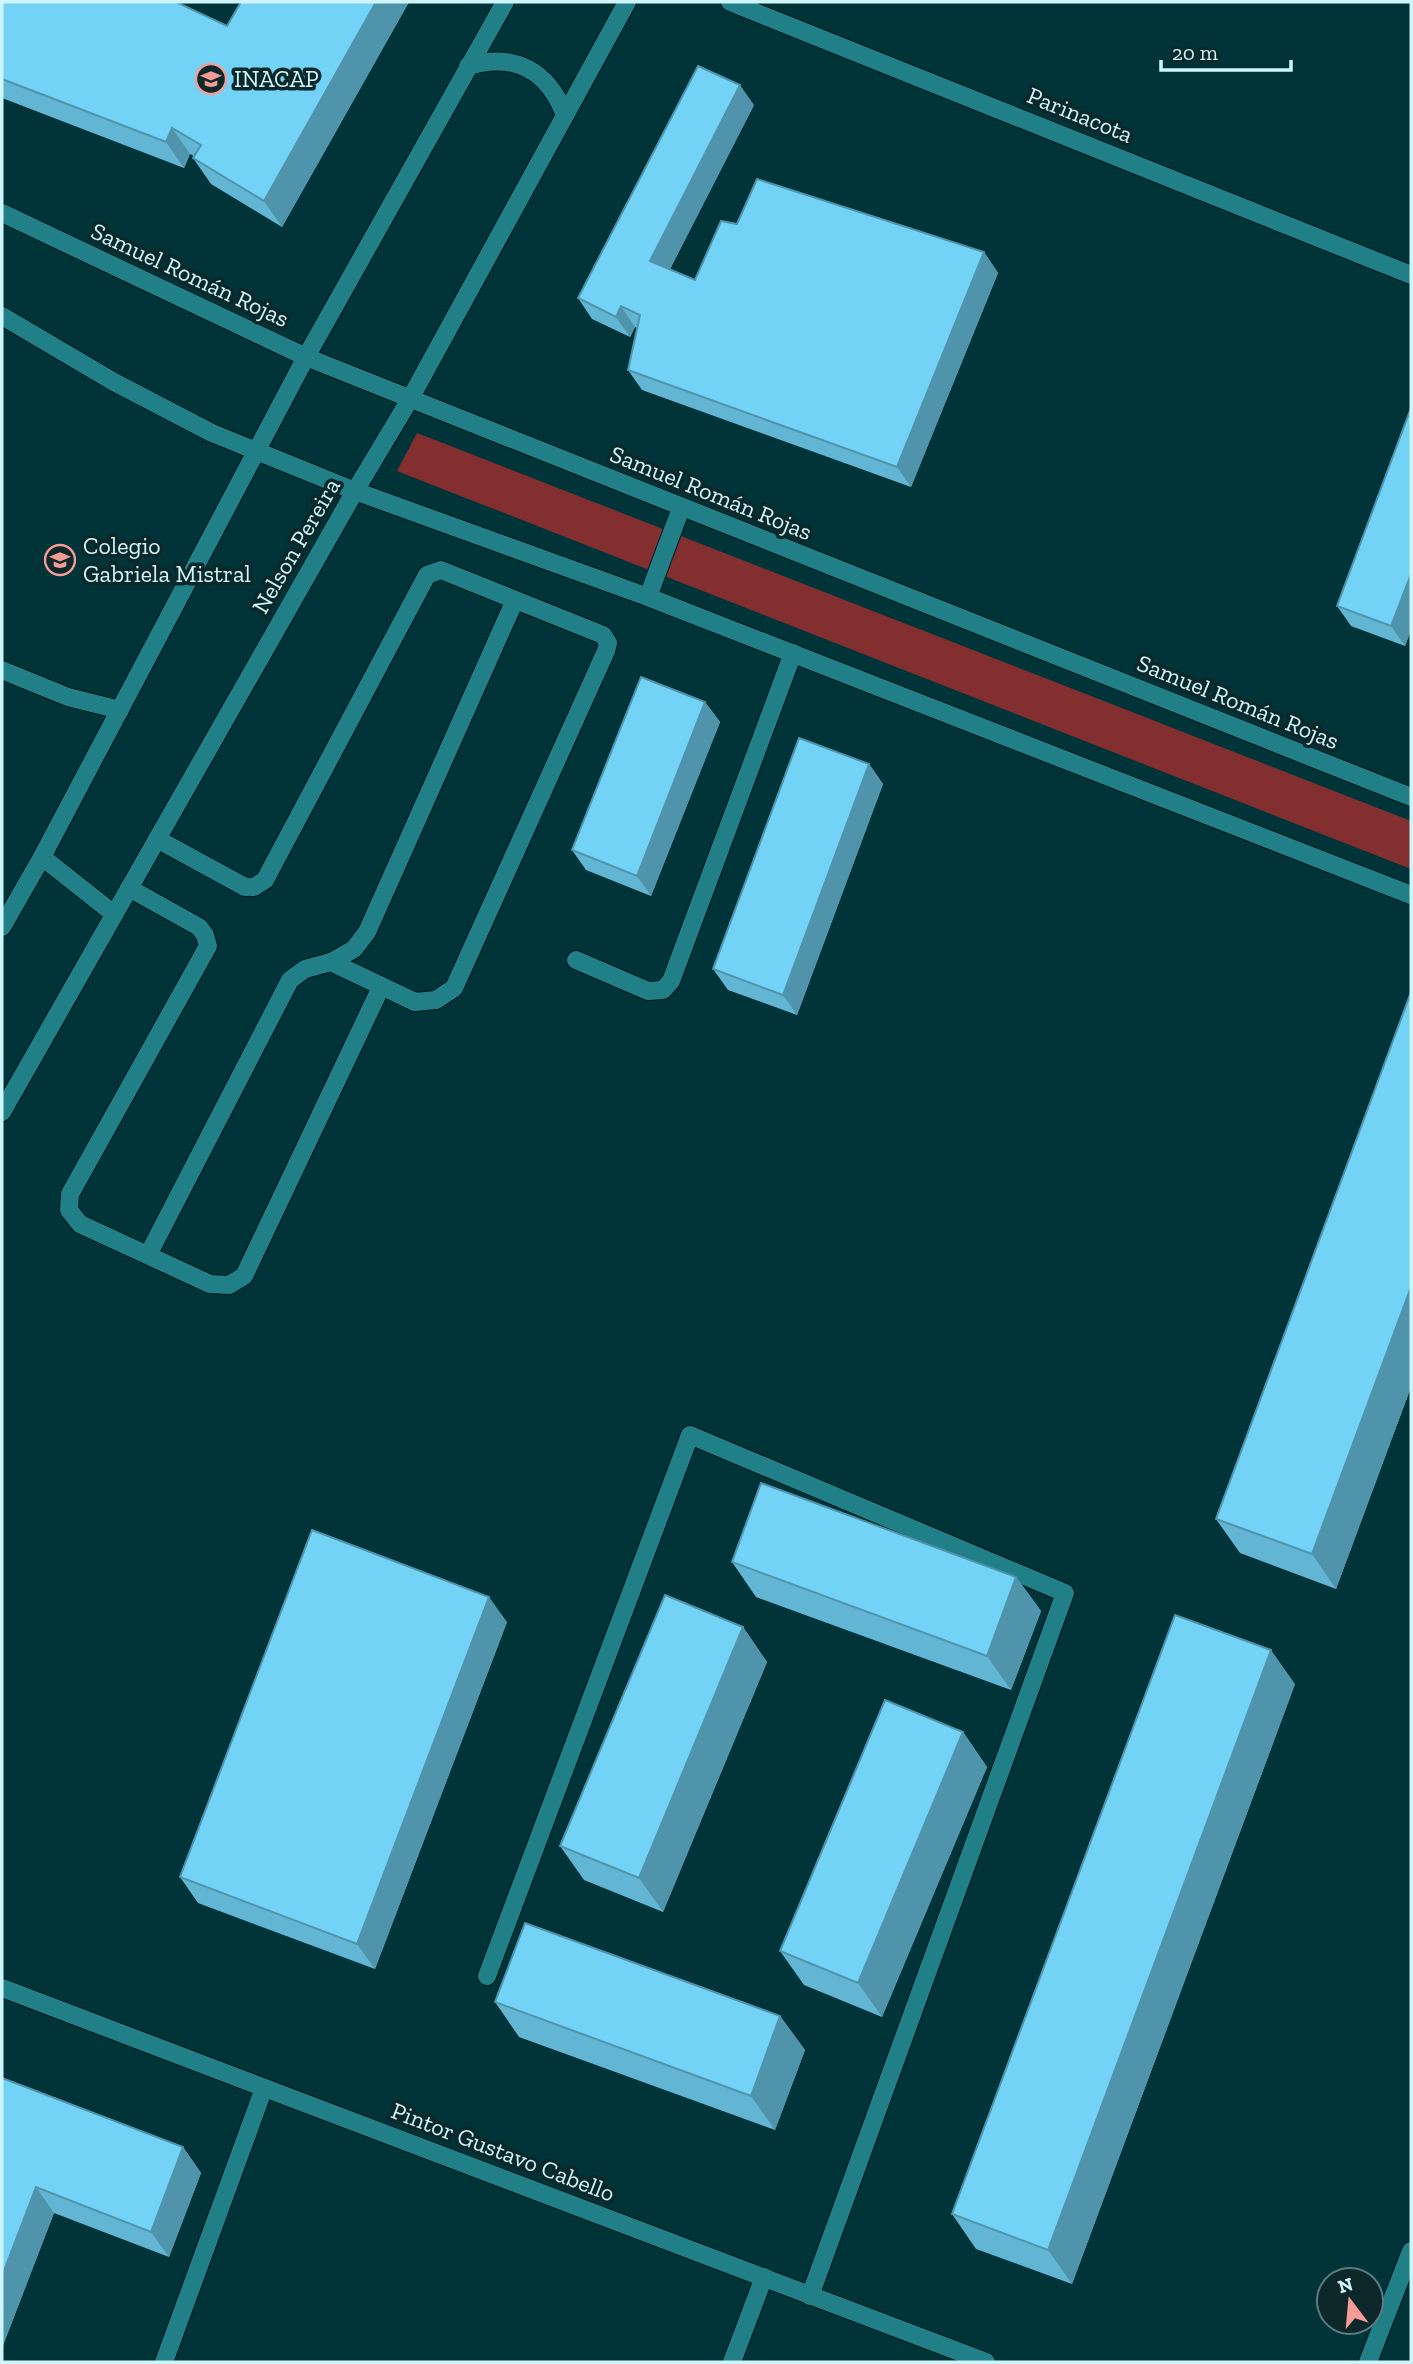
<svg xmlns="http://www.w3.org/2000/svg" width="1413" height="2364" font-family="'Zilla Slab',serif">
  <rect width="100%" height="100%" fill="#003439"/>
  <!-- green -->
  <polygon fill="#832f2f" points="417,433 1411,821 1411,869 397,471"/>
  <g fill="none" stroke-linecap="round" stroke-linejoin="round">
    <!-- lane casing -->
    <g stroke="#001a1c" stroke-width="20">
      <g id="lane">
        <polyline points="2,670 68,697 120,710"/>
        <polyline points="157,839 245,887 254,887 265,880 427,575 441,570 603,635 608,643 606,651 454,988 436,1000 415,1002 331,962"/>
        <polyline points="129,888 199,927 205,935 208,946 70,1194 69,1210 80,1224 210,1284 229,1285 244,1276 381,987"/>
        <polyline points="576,960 648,991 663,990 671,981 793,653"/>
        <polyline points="148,1255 290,980 305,969 331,962 354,949 367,932 515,600"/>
        <polyline points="487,1976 690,1435 1065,1593 810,2296"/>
        <polyline points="164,2362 264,2088"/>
        <polyline points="732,2362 764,2277"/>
      </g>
    </g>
    <!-- street casing -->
    <g stroke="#001a1c" stroke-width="20">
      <g id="street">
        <polyline points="730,2 1411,275"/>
        <polyline points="1368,2362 1411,2251"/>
      </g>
    </g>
    <!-- secondary casing -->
    <g stroke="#001a1c" stroke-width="20">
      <g id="secondary">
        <path d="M468 66C515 52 548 71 565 115"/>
        <polyline points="2,213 306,357 1411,797"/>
        <polyline points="2,316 114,382 212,433 355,491 648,597 1411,895"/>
        <polyline points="648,597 681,508"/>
        <polyline points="42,857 114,914"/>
        <polyline points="2,927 42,857 306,357 505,2"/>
        <polyline points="2,1112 355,491 410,399 627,2"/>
        <polyline points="2,1988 986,2362"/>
      </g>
    </g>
    <!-- lane -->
    <use href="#lane" stroke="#217f87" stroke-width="18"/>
    <!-- street -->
    <use href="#street" stroke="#217f87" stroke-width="18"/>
    <!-- secondary -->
    <use href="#secondary" stroke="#217f87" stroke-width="18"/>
  </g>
  <!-- wall -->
  <g fill="#63b5d4">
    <polygon points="2,2 227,26 241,2 409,2 282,227 211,184 193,158 194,156 190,154 184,168 2,98"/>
    <polygon points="754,105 670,269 695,280 737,224 984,252 998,273 911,487 642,390 628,370 637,328 635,327 630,337 592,319 578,298"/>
    <polygon points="1411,408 1411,630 1405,646 1351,626 1337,606"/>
    <polygon points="705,702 720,722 651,896 586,870 572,850"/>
    <polygon points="869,764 883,784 797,1015 728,990 713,969"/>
    <polygon points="1411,992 1411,1387 1336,1589 1240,1553 1216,1519"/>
    <polygon points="732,1562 1016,1577 1041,1611 1011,1690 756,1597"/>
    <polygon points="507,1622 375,1969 198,1903 180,1877"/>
    <polygon points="743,1627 767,1662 663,1912 584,1880 560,1846"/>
    <polygon points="1295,1684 1072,2284 976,2249 952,2214"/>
    <polygon points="963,1732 987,1767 882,2017 804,1985 780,1951"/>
    <polygon points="495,2002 780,2016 805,2050 775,2130 519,2037"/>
    <polygon points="2,2078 183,2147 201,2173 169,2257 54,2213 2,2348"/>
  </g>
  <!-- shaded-wall -->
  <g fill="#5094ac">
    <polygon points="376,2 409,2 282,227 264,201"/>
    <polygon points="740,85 754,105 664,281 650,261"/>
    <polygon points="172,128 190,154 184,168 166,142"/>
    <polygon points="984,252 998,273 911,487 897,467"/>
    <polygon points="621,306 635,327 630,337 616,317"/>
    <polygon points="1411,574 1411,630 1405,646 1391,626"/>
    <polygon points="705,702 720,722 651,896 637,876"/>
    <polygon points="869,764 883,784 797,1015 783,995"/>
    <polygon points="1411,1287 1411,1387 1336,1589 1312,1554"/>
    <polygon points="1016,1577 1041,1611 1011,1690 987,1656"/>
    <polygon points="489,1597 507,1622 375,1969 357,1944"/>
    <polygon points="743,1627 767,1662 663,1912 639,1878"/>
    <polygon points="1271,1650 1295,1684 1072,2284 1048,2250"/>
    <polygon points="963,1732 987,1767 882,2017 858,1983"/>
    <polygon points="780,2016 805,2050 775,2130 751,2096"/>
    <polygon points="183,2147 201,2173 169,2257 151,2232"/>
    <polygon points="36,2187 54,2213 2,2348 2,2276"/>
  </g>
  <!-- building -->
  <g fill="#73d3f6" stroke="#5094ac" stroke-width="2">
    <polygon points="2,2 176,2 227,26 241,2 376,2 264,201 193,158 201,145 172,128 166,142 2,79"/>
    <polygon points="698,66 740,85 650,261 695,280 721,221 737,224 757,179 984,252 897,467 628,370 640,315 621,306 616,317 578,298"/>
    <polygon points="1411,408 1411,574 1391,626 1337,606"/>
    <polygon points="641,677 705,702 637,876 572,850"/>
    <polygon points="799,738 869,764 783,995 713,969"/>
    <polygon points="1411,992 1411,1287 1312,1554 1216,1519"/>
    <polygon points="761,1483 1016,1577 987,1656 732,1562"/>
    <polygon points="312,1530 489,1597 357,1944 180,1877"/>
    <polygon points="665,1595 743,1627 639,1878 560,1846"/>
    <polygon points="1175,1615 1271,1650 1048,2250 952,2214"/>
    <polygon points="885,1700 963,1732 858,1983 780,1951"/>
    <polygon points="525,1923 780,2016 751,2096 495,2002"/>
    <polygon points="2,2078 183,2147 151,2232 36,2187 2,2276"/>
  </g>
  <!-- icons -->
  <defs>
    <g id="university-ring" transform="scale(1.575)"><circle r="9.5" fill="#0c282b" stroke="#f59c96" stroke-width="1.5"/><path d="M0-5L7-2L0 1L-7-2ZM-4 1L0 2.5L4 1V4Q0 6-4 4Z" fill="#f59c96"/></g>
    <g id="school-ring" transform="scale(1.575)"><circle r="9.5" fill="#0c282b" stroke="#f59c96" stroke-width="1.5"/><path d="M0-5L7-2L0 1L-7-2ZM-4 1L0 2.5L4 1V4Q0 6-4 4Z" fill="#f59c96"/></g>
  </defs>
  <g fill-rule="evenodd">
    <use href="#university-ring" x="211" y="79"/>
    <use href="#school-ring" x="60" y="560"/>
  </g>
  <g text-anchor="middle" stroke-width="7" stroke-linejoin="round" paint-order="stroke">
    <!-- poi labels -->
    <g font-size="24" fill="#cef6fa" stroke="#0c282b" text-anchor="start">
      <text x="234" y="87">INACAP</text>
      <text x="83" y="554">Colegio<tspan x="83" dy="28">Gabriela Mistral</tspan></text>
    </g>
    <!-- street labels -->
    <g font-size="24" fill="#cef6fa" stroke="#0c282b">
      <text transform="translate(1080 115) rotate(22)" y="8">Parinacota</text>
      <text transform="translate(190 275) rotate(25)" y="8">Samuel Román Rojas</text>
      <text transform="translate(711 493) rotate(22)" y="8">Samuel Román Rojas</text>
      <text transform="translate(296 546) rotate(-60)" y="8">Nelson Pereira</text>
      <text transform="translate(1238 702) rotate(22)" y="8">Samuel Román Rojas</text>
      <text transform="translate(503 2152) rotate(21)" y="8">Pintor Gustavo Cabello</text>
    </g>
  </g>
  <!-- border -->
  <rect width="1413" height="2364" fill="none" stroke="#cef6fa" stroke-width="7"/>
  <!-- north arrow -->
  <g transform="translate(1350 2301) rotate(344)"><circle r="33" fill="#0c282b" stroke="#5a7a7e" stroke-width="2"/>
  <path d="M0-5L12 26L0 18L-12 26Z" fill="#f59c96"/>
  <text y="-10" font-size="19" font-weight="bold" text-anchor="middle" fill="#cef6fa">N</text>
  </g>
  <!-- scale -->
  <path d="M1161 60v10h130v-10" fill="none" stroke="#cef6fa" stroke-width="3.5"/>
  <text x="1172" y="60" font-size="21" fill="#cef6fa" stroke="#0c282b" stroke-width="5" paint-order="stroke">20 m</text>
</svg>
